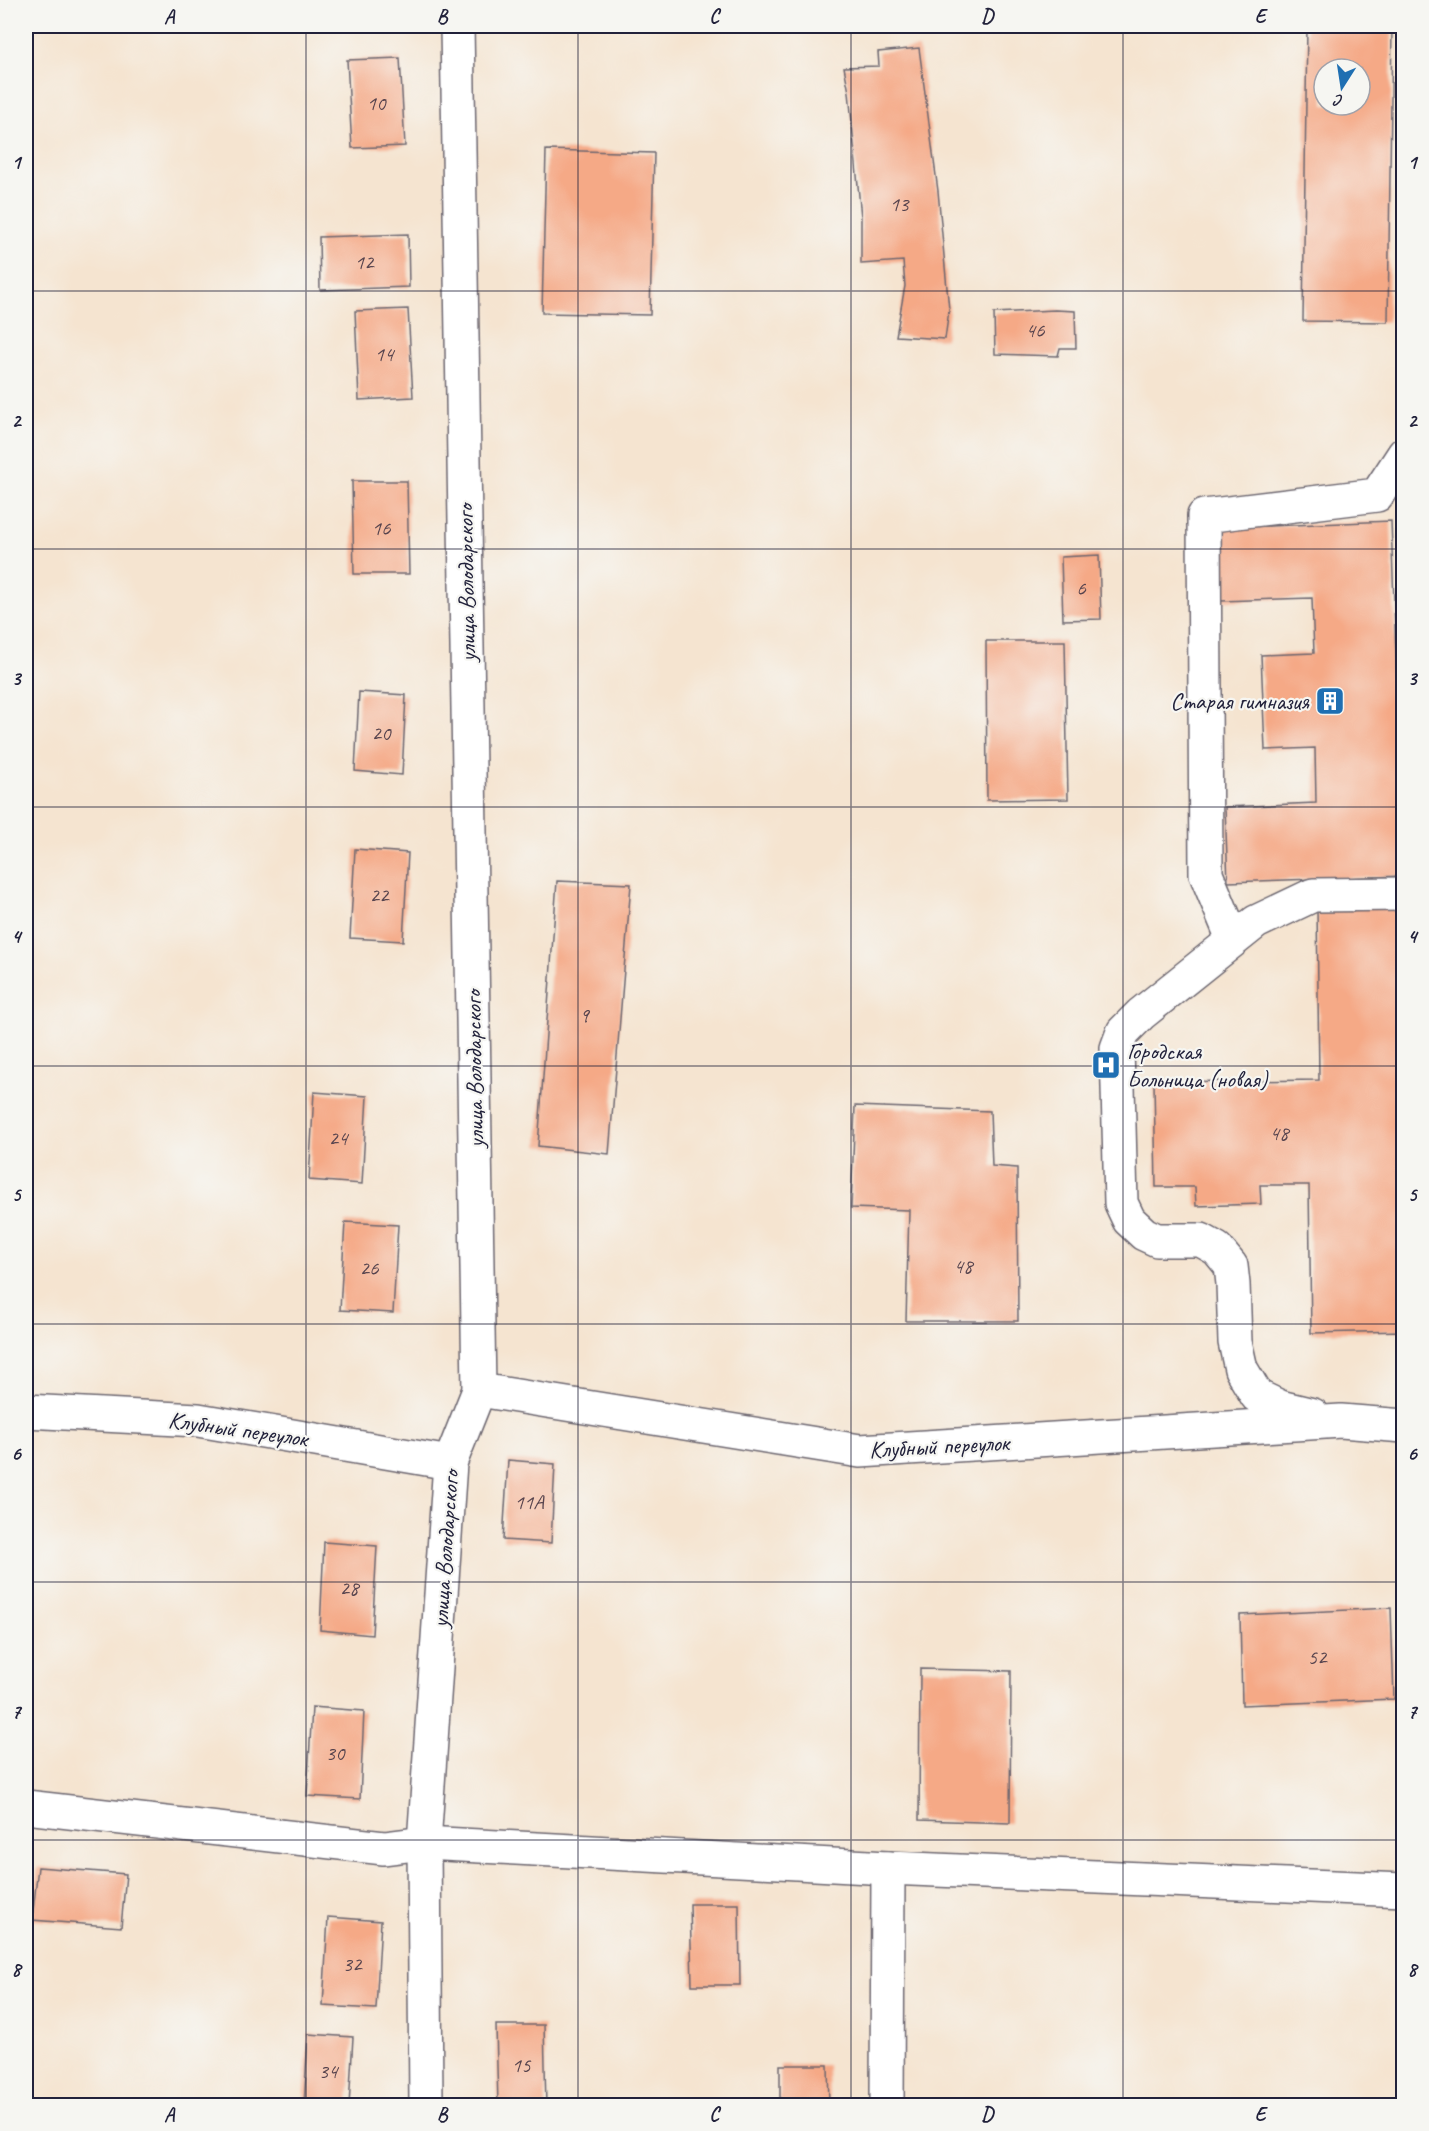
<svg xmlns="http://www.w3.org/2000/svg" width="1429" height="2131" font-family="Caveat,sans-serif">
  <rect width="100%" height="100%" fill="#f6f6f2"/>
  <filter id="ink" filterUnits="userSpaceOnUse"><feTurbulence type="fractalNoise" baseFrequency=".0167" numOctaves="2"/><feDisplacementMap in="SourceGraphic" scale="12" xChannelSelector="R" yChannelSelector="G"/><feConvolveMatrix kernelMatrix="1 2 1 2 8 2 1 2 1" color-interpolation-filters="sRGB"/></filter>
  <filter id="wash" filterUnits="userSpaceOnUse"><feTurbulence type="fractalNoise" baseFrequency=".008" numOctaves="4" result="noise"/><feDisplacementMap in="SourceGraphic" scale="24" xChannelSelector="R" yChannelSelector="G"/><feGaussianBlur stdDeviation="1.35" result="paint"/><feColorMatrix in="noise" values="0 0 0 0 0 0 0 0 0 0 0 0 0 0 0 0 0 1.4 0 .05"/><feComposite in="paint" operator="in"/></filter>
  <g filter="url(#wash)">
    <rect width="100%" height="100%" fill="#f5e4d0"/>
    <g id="blocks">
      <!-- building -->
      <g fill="#f5a986" fill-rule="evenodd">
        <path d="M1307 26H1392L1388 322 1303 321ZM1324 69H1360V105H1324Z"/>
        <polygon points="919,48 938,191 949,310 945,339 896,336 905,286 903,261 861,264 861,217 849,92 844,67 879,66 878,52"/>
        <polygon points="400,58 405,146 352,148 347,60"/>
        <polygon points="546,150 654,153 650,315 542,313"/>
        <polygon points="408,234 409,287 320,290 319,237"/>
        <polygon points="408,309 413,397 359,400 355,311"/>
        <polygon points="1055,310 1075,311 1076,348 1060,348 1058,356 995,354 994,313"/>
        <polygon points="352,481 407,481 409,574 354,574"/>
        <polygon points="1391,521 1404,876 1228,882 1225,807 1316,803 1315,748 1265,750 1261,655 1314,653 1312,598 1221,601 1218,528"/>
        <polygon points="1099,555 1101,619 1063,620 1061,557"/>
        <polygon points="986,641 1065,641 1068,799 987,800"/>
        <polygon points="359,692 406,695 402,775 355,771"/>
        <polygon points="355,849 408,853 403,941 350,938"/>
        <polygon points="557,881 631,884 609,1154 538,1146"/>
        <polygon points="1402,904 1404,1331 1311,1333 1309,1185 1260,1185 1261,1204 1196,1206 1195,1187 1156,1187 1154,1082 1319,1080 1317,905"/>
        <polygon points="314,1092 367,1096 362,1184 309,1180"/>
        <polygon points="855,1106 990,1111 992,1166 1017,1168 1018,1321 906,1321 909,1210 851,1208"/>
        <polygon points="345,1222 398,1225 393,1313 340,1310"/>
        <polygon points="508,1460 555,1464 551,1543 503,1540"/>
        <polygon points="324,1542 377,1546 372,1635 320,1630"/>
        <polygon points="1391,1608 1394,1699 1242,1705 1240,1615"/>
        <polygon points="920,1669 1011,1671 1010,1823 919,1820"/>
        <polygon points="312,1707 364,1711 360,1799 307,1796"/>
        <polygon points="38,1867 126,1874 121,1927 32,1920"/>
        <polygon points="690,1904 739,1904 740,1985 692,1985"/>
        <polygon points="328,1917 381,1921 376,2009 323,2006"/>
        <polygon points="496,2025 544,2025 546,2106 498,2106"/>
        <polygon points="308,2034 353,2037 349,2106 304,2106"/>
        <polygon points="780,2065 828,2065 829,2106 780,2106"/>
      </g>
    </g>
  </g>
  <g filter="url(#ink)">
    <use href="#blocks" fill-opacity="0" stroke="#6c666f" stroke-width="1.5"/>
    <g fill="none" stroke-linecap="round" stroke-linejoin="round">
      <!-- minor casing -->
      <g stroke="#6c666f" stroke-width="36">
        <g id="minor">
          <polyline points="1233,939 1206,874 1204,516 1377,495 1404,454"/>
          <polyline points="479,1390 860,1451 1341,1421 1404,1426"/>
          <polyline points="26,1411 198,1420 450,1463"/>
          <polyline points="1313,1415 1280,1407 1257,1396 1241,1369 1235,1342 1233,1284 1231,1266 1217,1249 1201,1240 1157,1240 1144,1234 1129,1220 1121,1203 1117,1048 1123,1032 1141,1014 1256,922 1313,895 1404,894"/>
          <polyline points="26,1807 384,1848 424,1843 888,1868 1404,1890"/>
          <polyline points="426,2106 424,1843 450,1463 479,1390 457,26"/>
          <polyline points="887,2106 888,1868"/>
        </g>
      </g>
      <!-- minor -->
      <use href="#minor" stroke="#fff" stroke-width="33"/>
    </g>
  </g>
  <!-- grid -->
  <path fill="none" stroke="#22223b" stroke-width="1.5" stroke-opacity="0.55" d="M306 26V2106M578 26V2106M851 26V2106M1123 26V2106M26 291H1404M26 549H1404M26 807H1404M26 1066H1404M26 1324H1404M26 1582H1404M26 1840H1404"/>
  <!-- icons -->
  <defs>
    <g id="building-square" transform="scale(1.5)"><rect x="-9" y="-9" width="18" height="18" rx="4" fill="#1f6fb2" stroke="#f6f6f2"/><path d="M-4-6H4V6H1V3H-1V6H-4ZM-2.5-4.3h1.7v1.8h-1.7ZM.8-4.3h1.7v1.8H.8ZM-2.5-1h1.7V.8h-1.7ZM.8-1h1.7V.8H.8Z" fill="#fff"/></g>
    <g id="hospital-square" transform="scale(1.5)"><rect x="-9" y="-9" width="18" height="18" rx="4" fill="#1f6fb2" stroke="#f6f6f2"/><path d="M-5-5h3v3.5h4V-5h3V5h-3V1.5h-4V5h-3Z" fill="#fff"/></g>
  </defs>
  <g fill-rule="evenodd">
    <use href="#building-square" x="1330" y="701"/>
    <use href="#hospital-square" x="1106" y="1065"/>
  </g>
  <g text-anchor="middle" stroke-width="4.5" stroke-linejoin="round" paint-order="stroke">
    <!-- number labels -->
    <g font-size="21" fill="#57444e">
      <text x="376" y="110">10</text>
      <text x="899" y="211">13</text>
      <text x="364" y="269">12</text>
      <text x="1035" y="337">46</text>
      <text x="384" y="361">14</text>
      <text x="381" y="535">16</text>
      <text x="1081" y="595">6</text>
      <text x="381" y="740">20</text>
      <text x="379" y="902">22</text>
      <text x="584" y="1022">9</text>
      <text x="1279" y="1140">48</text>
      <text x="338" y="1145">24</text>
      <text x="963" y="1273">48</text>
      <text x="369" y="1275">26</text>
      <text x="529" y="1509">11А</text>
      <text x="349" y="1595">28</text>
      <text x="1317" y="1664">52</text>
      <text x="335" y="1760">30</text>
      <text x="352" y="1971">32</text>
      <text x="521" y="2072">15</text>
      <text x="328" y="2078">34</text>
    </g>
    <!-- street labels -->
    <g font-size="24" fill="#22223b" stroke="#f6f6f2">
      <text transform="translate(466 583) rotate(-91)" y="8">улица Володарского</text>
      <text transform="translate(474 1069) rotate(-91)" y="8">улица Володарского</text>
      <text transform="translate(238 1429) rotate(8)" y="8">Клубный переулок</text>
      <text transform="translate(939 1446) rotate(-3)" y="8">Клубный переулок</text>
      <text transform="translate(445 1549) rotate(-86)" y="8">улица Володарского</text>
    </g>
    <!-- poi labels -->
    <g font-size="24" fill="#22223b" stroke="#f6f6f2" text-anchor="end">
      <text x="1309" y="709">Старая гимназия</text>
      <text x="1127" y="1059" text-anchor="start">Городская<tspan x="1127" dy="28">Больница (новая)</tspan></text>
    </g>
  </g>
  <!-- margin -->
  <rect width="1429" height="2131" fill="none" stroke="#f6f6f2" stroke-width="66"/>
  <!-- north arrow -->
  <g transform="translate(1342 87) rotate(192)"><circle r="28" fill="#f6f6f2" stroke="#a1a1a9" stroke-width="1.5"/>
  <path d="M0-4.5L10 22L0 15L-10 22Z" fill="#1f6fb2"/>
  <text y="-9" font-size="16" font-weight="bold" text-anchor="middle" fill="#22223b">С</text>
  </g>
  <rect x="33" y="33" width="1363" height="2065" fill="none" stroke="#22223b" stroke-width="2"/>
  <g font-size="20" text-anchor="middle" font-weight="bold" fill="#22223b">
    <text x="169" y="23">A</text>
    <text x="442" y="23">B</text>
    <text x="714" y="23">C</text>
    <text x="987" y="23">D</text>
    <text x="1260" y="23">E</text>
    <text x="16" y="169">1</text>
    <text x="1412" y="169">1</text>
    <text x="16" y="427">2</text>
    <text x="1412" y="427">2</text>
    <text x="16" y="685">3</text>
    <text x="1412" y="685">3</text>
    <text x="16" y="943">4</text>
    <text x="1412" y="943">4</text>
    <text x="16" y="1201">5</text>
    <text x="1412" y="1201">5</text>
    <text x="16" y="1460">6</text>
    <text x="1412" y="1460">6</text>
    <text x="16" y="1718">7</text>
    <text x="1412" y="1718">7</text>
    <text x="16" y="1976">8</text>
    <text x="1412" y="1976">8</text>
    <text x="169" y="2121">A</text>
    <text x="442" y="2121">B</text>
    <text x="714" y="2121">C</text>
    <text x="987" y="2121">D</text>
    <text x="1260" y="2121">E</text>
  </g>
</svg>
